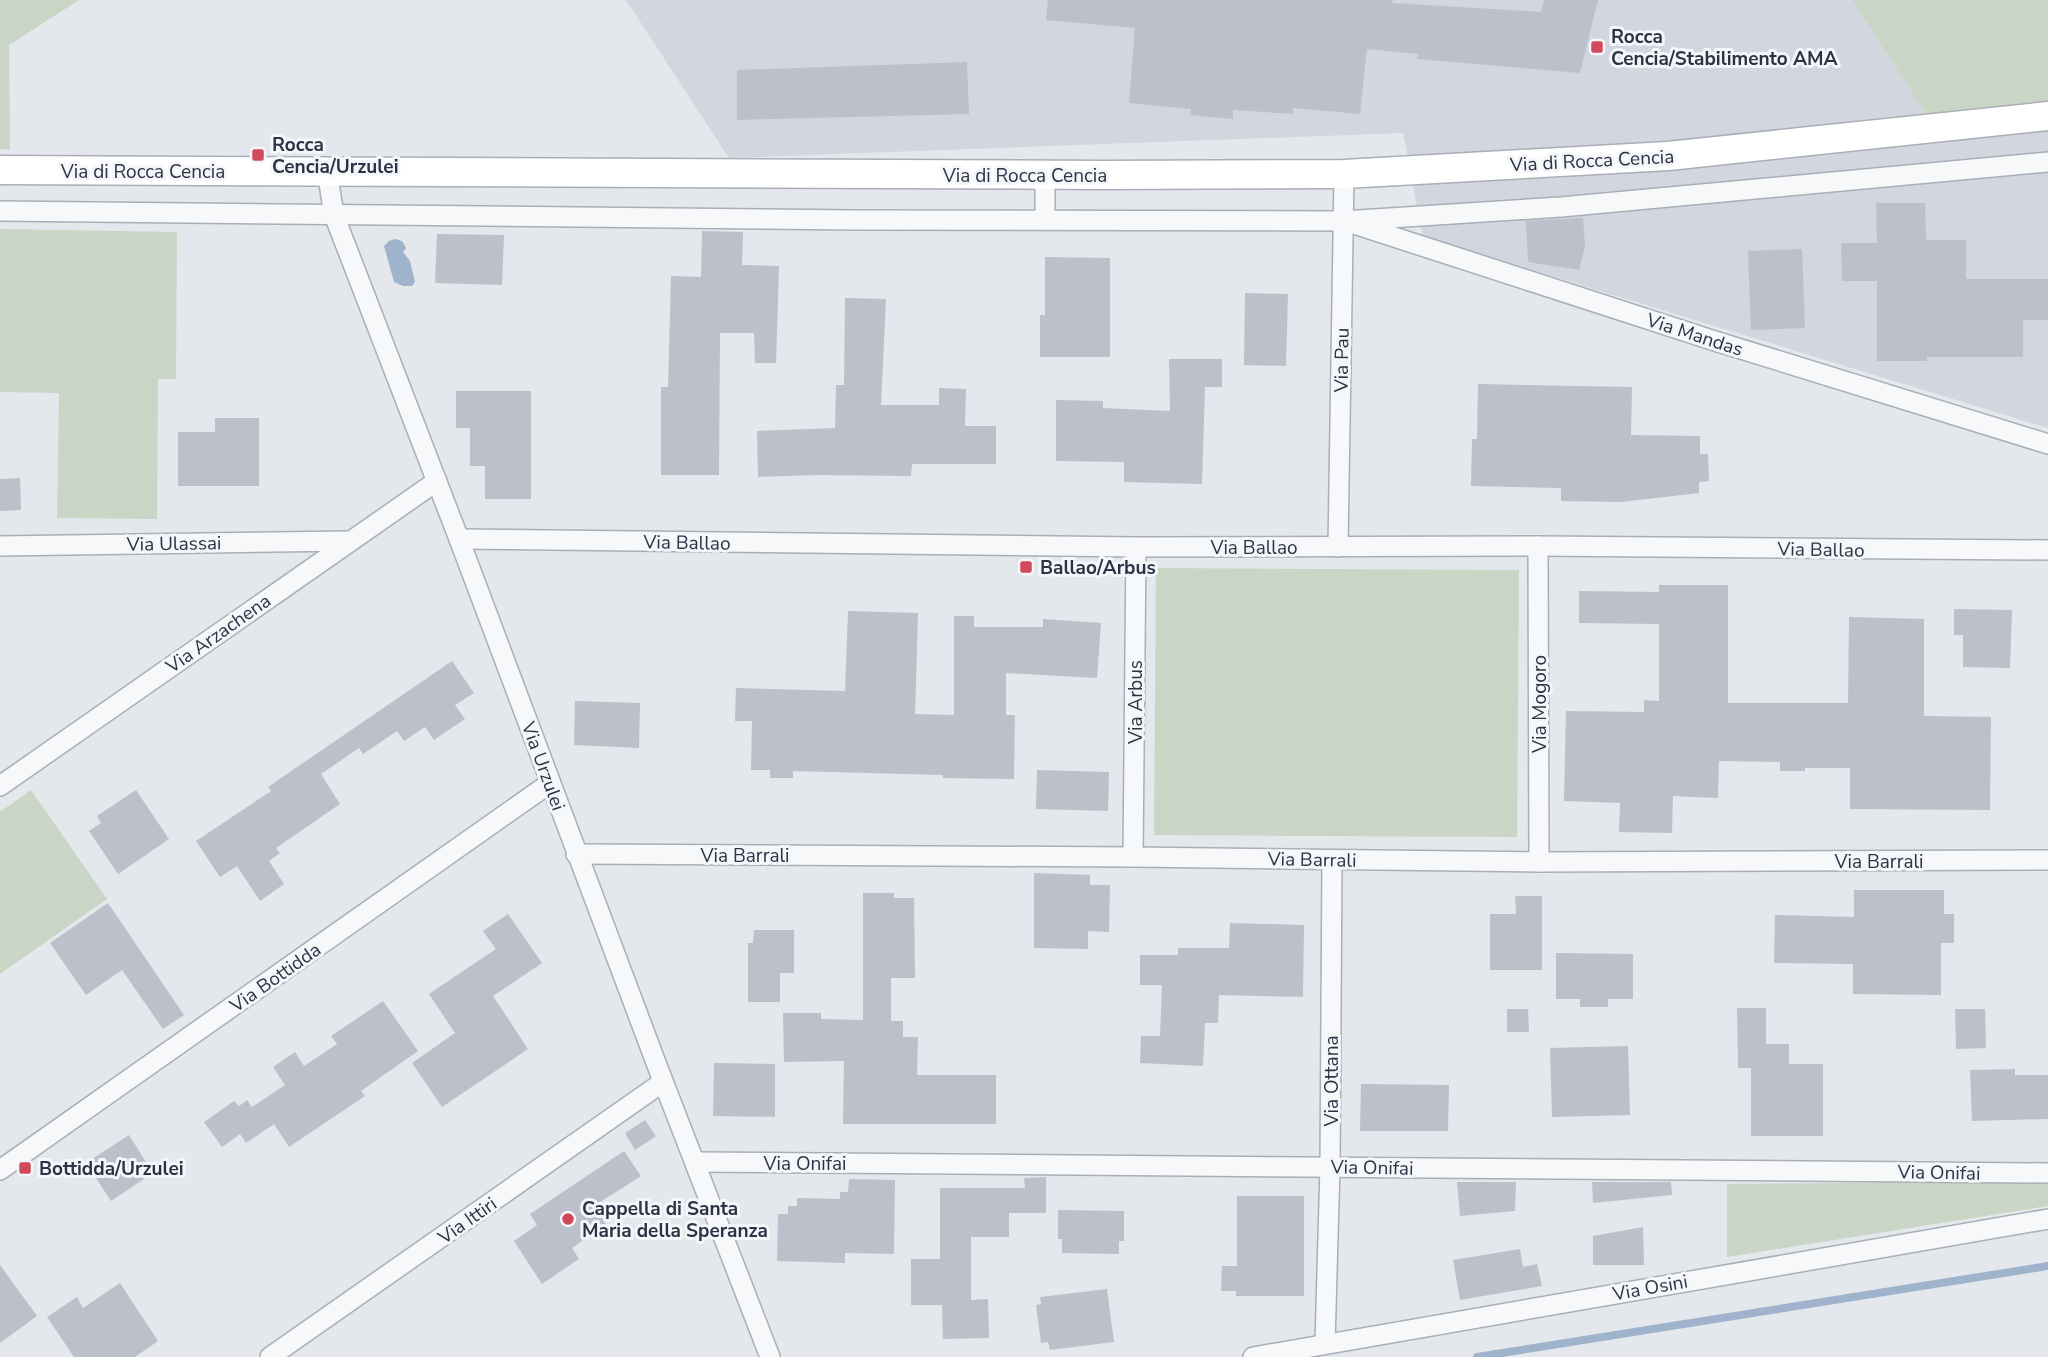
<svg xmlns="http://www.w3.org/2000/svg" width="2048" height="1357" font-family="'Nunito Sans',sans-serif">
  <rect width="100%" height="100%" fill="#e4e7ec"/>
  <!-- built -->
  <polygon fill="#d2d6de" points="626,0 1852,0 1927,114 2048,100 2048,428 1423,237 1403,133 729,158"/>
  <!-- green -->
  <g fill="#c9d6c5">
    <polygon points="0,0 79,0 9,45 10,150 0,149"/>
    <polygon points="1852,0 2048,0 2048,100 1927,115"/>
    <polygon points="0,229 177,232 176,379 158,379 157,519 57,518 59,393 0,392"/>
    <polygon points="1156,568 1519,570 1517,837 1154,835"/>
    <polygon points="31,790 107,899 0,974 0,812"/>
    <polygon points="2048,1181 2048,1206 1727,1257 1727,1184"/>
  </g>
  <!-- water -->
  <polygon fill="#9fb4cc" points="395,239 402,241 406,248 403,252 410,261 415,282 412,286 403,286 394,282 384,246 389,241"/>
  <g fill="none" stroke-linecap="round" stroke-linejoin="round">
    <!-- stream -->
    <polyline stroke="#9fb4cc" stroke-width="8" points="1477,1357 2048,1266"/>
  </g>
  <!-- building -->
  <g fill="#bbc0ca">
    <polygon points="1048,0 1393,0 1392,3 1541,12 1544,0 1598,0 1580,73 1417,59 1418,54 1367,49 1360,114 1293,108 1293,114 1233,110 1233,119 1190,115 1191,109 1129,103 1135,28 1046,20"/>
    <polygon points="967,62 969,114 737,120 737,70"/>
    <polygon points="1876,203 1925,203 1926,240 1966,240 1966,279 2048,279 2048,320 2023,320 2023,357 1927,357 1927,361 1877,361 1877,281 1842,281 1841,243 1877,243"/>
    <polygon points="1583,218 1585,247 1579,270 1528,262 1526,221"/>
    <polygon points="702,231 743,232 742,265 779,266 776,363 755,363 754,333 720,333 719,475 661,475 661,387 668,387 671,276 701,277"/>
    <polygon points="437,234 504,235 502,285 435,283"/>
    <polygon points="1802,249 1805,328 1751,330 1748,251"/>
    <polygon points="1045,257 1110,258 1110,357 1040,357 1040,315 1045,315"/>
    <polygon points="1245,293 1288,294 1286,366 1244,365"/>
    <polygon points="845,298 886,299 881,405 939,405 939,388 966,389 965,426 996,426 996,464 912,464 911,476 818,475 758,477 757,431 835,428 836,385 844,385"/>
    <polygon points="1169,359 1222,359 1222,387 1205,387 1202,484 1124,482 1124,462 1056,461 1056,400 1103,401 1103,408 1170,411"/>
    <polygon points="1478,384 1632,387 1631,435 1700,436 1700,454 1708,454 1709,481 1699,482 1699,493 1621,502 1561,501 1561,488 1471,486 1472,439 1477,439"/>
    <polygon points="456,391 531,391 531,499 485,499 485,466 470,466 470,428 456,428"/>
    <polygon points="215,418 259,418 259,486 178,486 178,432 215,432"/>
    <polygon points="20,478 21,510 0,511 0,479"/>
    <polygon points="1659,585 1728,585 1728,703 1848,703 1849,617 1924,619 1924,716 1991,717 1990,810 1850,809 1850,768 1805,768 1805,771 1780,771 1780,762 1719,761 1718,798 1673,796 1672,833 1619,832 1620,803 1564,801 1566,711 1644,712 1644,700 1659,701 1659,624 1579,623 1579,591 1659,592"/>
    <polygon points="1954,609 2012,610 2010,668 1963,667 1963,635 1954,635"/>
    <polygon points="848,611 918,613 915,714 954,715 954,616 974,616 974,627 1043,627 1043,619 1101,623 1097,678 1006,673 1006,715 1015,715 1014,779 943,778 943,775 793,771 793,778 770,778 770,770 751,770 752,721 735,721 736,688 845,691"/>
    <polygon points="452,661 474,693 455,705 465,719 434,740 425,727 404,741 397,731 363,754 359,748 321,774 340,804 276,848 280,853 269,861 284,884 260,901 237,866 220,877 196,841 271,791 268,787"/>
    <polygon points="575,701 640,703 639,748 574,745"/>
    <polygon points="1037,770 1109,772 1108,811 1036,809"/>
    <polygon points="136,790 169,839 118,874 89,831 101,823 97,816"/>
    <polygon points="1034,873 1090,875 1090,885 1110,885 1109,932 1088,931 1088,949 1034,948"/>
    <polygon points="1854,890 1944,890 1944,914 1954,914 1954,943 1941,943 1941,995 1853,994 1853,964 1774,963 1775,915 1854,917"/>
    <polygon points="863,893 894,893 894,898 914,898 915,978 891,978 891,1021 903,1021 903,1037 918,1037 917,1075 996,1075 996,1124 843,1124 844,1061 784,1062 783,1013 821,1013 821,1019 863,1020"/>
    <polygon points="1515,896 1542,896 1542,970 1490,970 1490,914 1516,914"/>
    <polygon points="108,903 184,1015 163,1029 122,970 86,995 50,943"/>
    <polygon points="508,914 542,963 493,996 528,1049 442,1107 412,1063 455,1033 429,994 496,949 483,931"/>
    <polygon points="1230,923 1304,925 1303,997 1219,995 1218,1023 1205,1023 1203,1066 1140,1063 1141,1036 1160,1036 1162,985 1140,985 1140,955 1178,955 1178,948 1229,948"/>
    <polygon points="754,930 794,930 794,973 780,973 780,1002 748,1002 748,943 753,943"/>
    <polygon points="1556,953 1633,954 1633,999 1608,999 1608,1007 1580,1007 1580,999 1556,999"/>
    <polygon points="383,1001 418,1051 361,1091 365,1096 289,1147 274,1124 246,1143 240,1134 222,1147 204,1122 234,1101 239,1106 247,1100 252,1107 285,1085 273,1067 295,1052 304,1066 337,1044 331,1036"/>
    <polygon points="1737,1008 1766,1008 1766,1044 1789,1044 1789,1064 1823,1064 1823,1136 1751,1136 1751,1068 1738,1068"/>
    <polygon points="1507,1009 1528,1009 1529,1032 1507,1032"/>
    <polygon points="1955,1009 1985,1009 1986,1048 1956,1049"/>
    <polygon points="1628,1046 1630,1115 1552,1117 1550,1048"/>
    <polygon points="714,1063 775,1064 775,1117 713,1116"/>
    <polygon points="2015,1069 2015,1075 2048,1075 2048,1119 1972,1121 1970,1070"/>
    <polygon points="1361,1084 1449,1085 1448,1131 1360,1131"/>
    <polygon points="645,1120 656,1136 635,1150 625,1133"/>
    <polygon points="129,1135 153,1173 111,1201 86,1163"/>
    <polygon points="624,1151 641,1176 594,1206 606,1224 572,1248 579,1259 542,1284 514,1241 537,1225 530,1214"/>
    <polygon points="1046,1177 1046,1213 1009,1213 1009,1237 971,1237 971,1300 988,1299 989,1338 943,1339 942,1305 911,1305 911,1259 940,1259 940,1188 1025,1188 1024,1178"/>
    <polygon points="849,1179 895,1180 894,1254 845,1253 845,1263 777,1261 778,1214 788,1214 788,1206 797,1206 797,1198 840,1199 840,1192 848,1192"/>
    <polygon points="1457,1182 1516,1182 1515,1211 1460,1216"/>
    <polygon points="1592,1182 1671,1182 1672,1195 1593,1203"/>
    <polygon points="1237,1196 1304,1196 1304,1296 1236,1296 1236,1291 1221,1291 1222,1266 1237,1266"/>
    <polygon points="1058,1210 1124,1211 1124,1241 1119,1241 1119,1254 1062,1253 1062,1239 1058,1239"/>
    <polygon points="1643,1227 1644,1265 1593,1265 1593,1236"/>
    <polygon points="1520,1249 1523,1267 1537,1264 1542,1286 1460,1300 1453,1260"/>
    <polygon points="0,1265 37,1316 0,1343"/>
    <polygon points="120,1283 158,1341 135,1357 74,1357 47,1317 77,1297 83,1308"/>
    <polygon points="1107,1289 1114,1342 1050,1350 1048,1342 1041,1343 1036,1305 1041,1304 1040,1297"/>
  </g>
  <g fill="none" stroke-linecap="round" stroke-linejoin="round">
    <!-- street casing -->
    <g stroke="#a9aeb7" stroke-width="22">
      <g id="street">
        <polyline points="327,171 334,215 459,539 658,1068 770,1357"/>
        <polyline points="1045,175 1045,219"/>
        <polyline points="0,211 855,220 1343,221 1561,207 2048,162"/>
        <polyline points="1354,224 1715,341 2048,444"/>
        <polyline points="459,539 1136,547 1538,546 2048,550"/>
        <polyline points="0,546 348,541"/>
        <polyline points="1538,546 1539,862"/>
        <polyline points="1338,547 1344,174"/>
        <polyline points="0,786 437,481"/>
        <polyline points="576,854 1133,857 1539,862 2048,860"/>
        <polyline points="1133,857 1136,547"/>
        <polyline points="696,1162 2048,1173"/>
        <polyline points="0,1170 550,783"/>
        <polyline points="1325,1343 1330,1167 1332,860"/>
        <polyline points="270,1357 663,1082"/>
        <polyline points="1253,1357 2048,1219"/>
      </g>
    </g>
    <!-- secondary casing -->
    <g stroke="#a9aeb7" stroke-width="31">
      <polyline id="secondary" points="0,170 1103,175 1344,174 1668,156 2048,116"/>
    </g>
    <!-- street -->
    <use href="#street" stroke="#f7f8fa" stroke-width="19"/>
    <!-- secondary -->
    <use href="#secondary" stroke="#fff" stroke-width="28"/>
  </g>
  <!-- markers -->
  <g fill="#d1495b" stroke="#f4f6f9" stroke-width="2.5">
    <rect x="1590" y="40" width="14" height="14" rx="3.5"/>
    <rect x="251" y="148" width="14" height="14" rx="3.5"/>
    <rect x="1019" y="560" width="14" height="14" rx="3.5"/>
    <rect x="18" y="1161" width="14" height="14" rx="3.5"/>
    <circle cx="568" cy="1219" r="7"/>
  </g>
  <g text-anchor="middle" stroke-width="6" stroke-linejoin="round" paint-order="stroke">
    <!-- poi labels -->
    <g font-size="19" font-weight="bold" fill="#2b3445" stroke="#f4f6f9" text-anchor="start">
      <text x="1611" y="43">Rocca<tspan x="1611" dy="22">Cencia/Stabilimento AMA</tspan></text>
      <text x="272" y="151">Rocca<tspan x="272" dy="22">Cencia/Urzulei</tspan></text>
      <text x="1040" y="574">Ballao/Arbus</text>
      <text x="39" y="1175">Bottidda/Urzulei</text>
      <text x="582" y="1215">Cappella di Santa<tspan x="582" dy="22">Maria della Speranza</tspan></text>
    </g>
    <!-- street labels -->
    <g font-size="19" fill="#2b3445" stroke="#f4f6f9">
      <text transform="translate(1592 160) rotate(-3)" y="7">Via di Rocca Cencia</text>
      <text x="143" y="178">Via di Rocca Cencia</text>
      <text x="1025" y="182">Via di Rocca Cencia</text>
      <text transform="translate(1695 334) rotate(18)" y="7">Via Mandas</text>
      <text transform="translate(1341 360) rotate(-89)" y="7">Via Pau</text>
      <text transform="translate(687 542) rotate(1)" y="7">Via Ballao</text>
      <text transform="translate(174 543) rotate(-1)" y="7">Via Ulassai</text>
      <text x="1254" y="554">Via Ballao</text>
      <text transform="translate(1821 549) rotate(1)" y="7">Via Ballao</text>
      <text transform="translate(218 633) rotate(-35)" y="7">Via Arzachena</text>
      <text transform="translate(1135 702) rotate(-90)" y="7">Via Arbus</text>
      <text transform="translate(1539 704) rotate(-90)" y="7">Via Mogoro</text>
      <text transform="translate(544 766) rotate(70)" y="7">Via Urzulei</text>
      <text x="745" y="862">Via Barrali</text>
      <text transform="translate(1312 859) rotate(1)" y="7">Via Barrali</text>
      <text x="1879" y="868">Via Barrali</text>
      <text transform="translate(275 977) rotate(-35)" y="7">Via Bottidda</text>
      <text transform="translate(1331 1081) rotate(-90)" y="7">Via Ottana</text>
      <text x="805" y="1170">Via Onifai</text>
      <text transform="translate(1372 1167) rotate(1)" y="7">Via Onifai</text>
      <text transform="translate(1939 1172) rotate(1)" y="7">Via Onifai</text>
      <text transform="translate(467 1220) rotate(-35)" y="7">Via Ittiri</text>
      <text transform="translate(1650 1287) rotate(-10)" y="7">Via Osini</text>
    </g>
  </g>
</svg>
